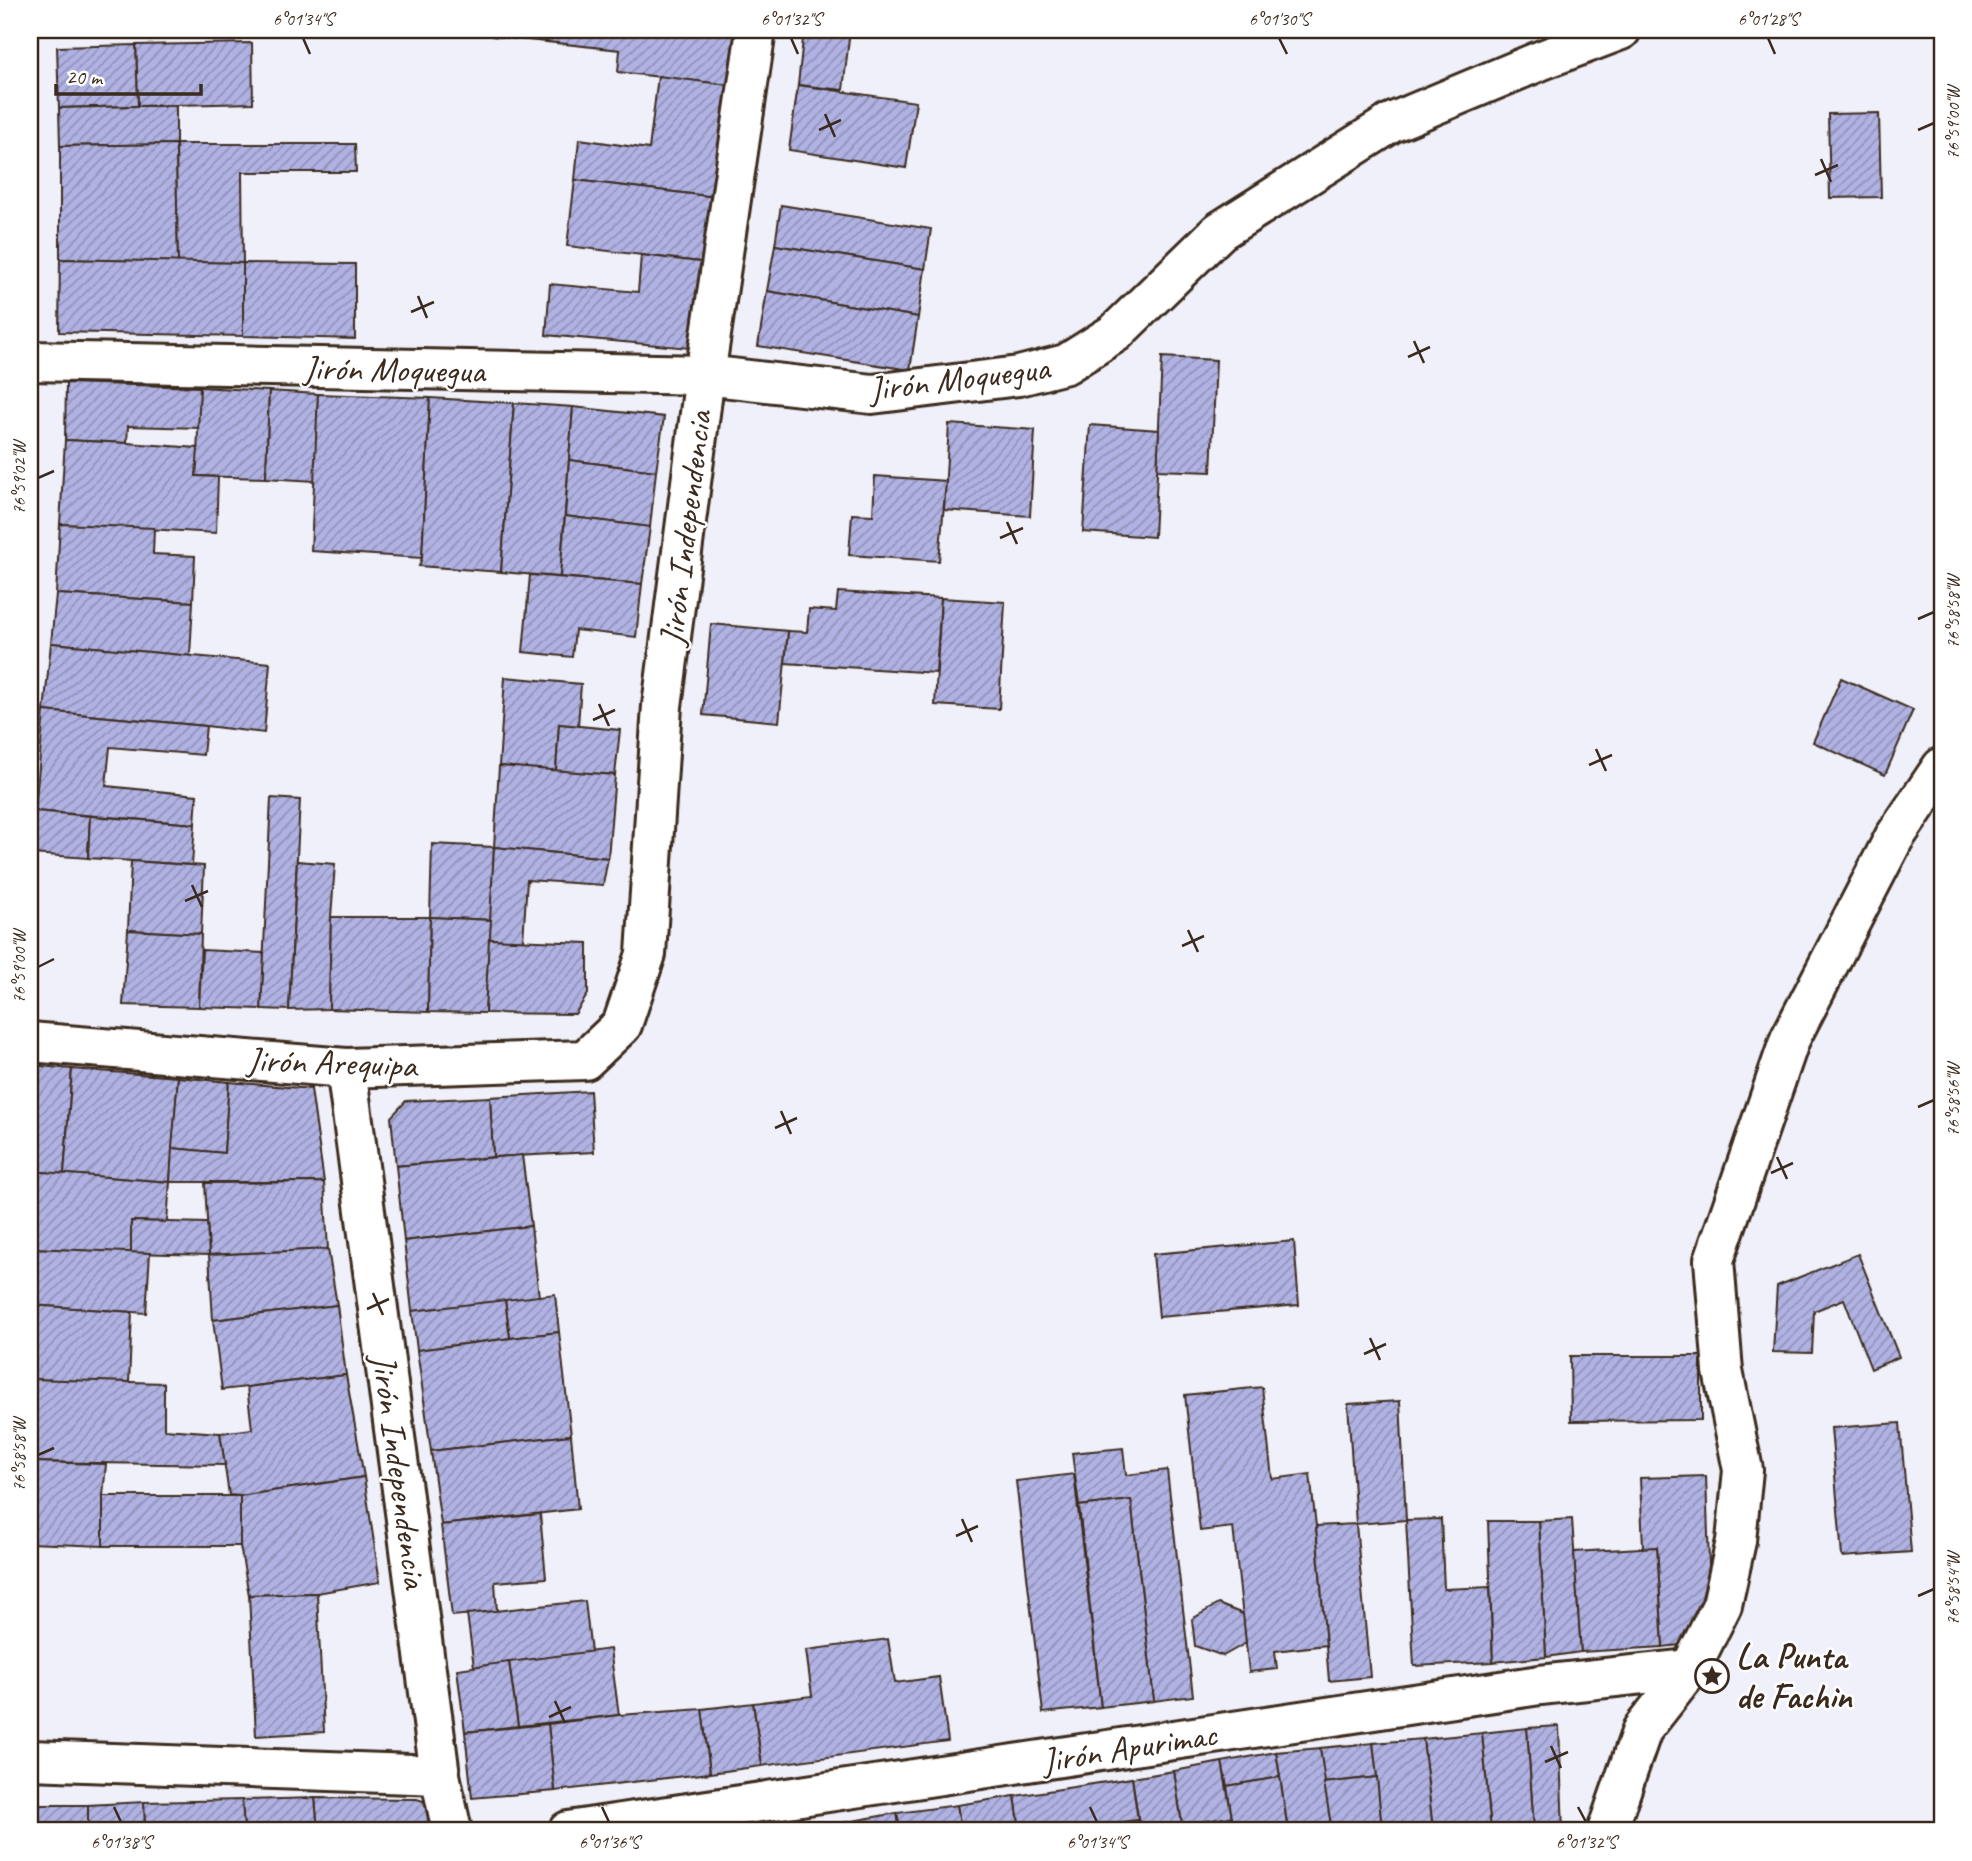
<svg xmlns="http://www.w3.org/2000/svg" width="1972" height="1861" font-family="Caveat,sans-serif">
  <defs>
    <pattern id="building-hatch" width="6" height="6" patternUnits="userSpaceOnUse" patternTransform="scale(1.75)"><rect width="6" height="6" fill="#b0b2e3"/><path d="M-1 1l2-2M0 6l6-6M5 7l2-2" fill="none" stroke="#9091b7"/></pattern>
  </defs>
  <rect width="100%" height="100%" fill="#eff0f9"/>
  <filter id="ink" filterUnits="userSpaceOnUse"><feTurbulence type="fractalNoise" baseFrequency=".0143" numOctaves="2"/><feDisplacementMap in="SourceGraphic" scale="14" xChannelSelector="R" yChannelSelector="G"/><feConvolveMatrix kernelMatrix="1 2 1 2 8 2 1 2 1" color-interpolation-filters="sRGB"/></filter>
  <g filter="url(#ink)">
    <!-- building -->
    <g fill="url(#building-hatch)" stroke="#3b2a1e" stroke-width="2">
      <polygon points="492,30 735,30 729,85 618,72 620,50 492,36"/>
      <polygon points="804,30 850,30 843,90 798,85"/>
      <polygon points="252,43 253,103 138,106 136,45"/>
      <polygon points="136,45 138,106 59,108 57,47"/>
      <polygon points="658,76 729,85 716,197 575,180 579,139 649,149"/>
      <polygon points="798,85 916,102 906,168 789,150"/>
      <polygon points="138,106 176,106 176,144 60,146 59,108"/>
      <polygon points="1879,113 1881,197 1830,198 1828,114"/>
      <polygon points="176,144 178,262 60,259 60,146"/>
      <polygon points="176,144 355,144 356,172 242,172 243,263 178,262"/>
      <polygon points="575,180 716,197 708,263 567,246"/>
      <polygon points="781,205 931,229 925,269 775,245"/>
      <polygon points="775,245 925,269 918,317 767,291"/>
      <polygon points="641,255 708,263 701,349 546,335 550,284 638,292"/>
      <polygon points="60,259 243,263 243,336 59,332"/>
      <polygon points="243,263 355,264 355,339 243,336"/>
      <polygon points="767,291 918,317 910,370 758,346"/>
      <polygon points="1162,357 1216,360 1211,472 1157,470"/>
      <polygon points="66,383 200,387 200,428 128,426 127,443 65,440"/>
      <polygon points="200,387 269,391 266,478 196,476"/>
      <polygon points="269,391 318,394 315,481 266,478"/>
      <polygon points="318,394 430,398 422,558 311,551"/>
      <polygon points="430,398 514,403 501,572 419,566 422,558"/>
      <polygon points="514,403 573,407 560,577 501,572"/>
      <polygon points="573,407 664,417 656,471 569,460"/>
      <polygon points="949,424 1035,430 1030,516 944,510"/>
      <polygon points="1090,425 1159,430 1154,537 1083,532"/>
      <polygon points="65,440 127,443 198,448 196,476 218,477 216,533 60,524"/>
      <polygon points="569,460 656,471 650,527 565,516"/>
      <polygon points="875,476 946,481 939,561 849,555 852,514 873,515"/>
      <polygon points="565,516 650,527 642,584 560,577"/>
      <polygon points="60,524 154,528 153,554 195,556 193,602 56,594"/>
      <polygon points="530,575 642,584 636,637 575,630 572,657 523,652"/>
      <polygon points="838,592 941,598 936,673 785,663 788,631 807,632 809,609 836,611"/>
      <polygon points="56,594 193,602 190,656 51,643"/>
      <polygon points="941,598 1005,602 999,709 935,705"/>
      <polygon points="711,624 788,631 779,722 703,715"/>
      <polygon points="51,643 270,663 264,733 206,726 44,711"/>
      <polygon points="505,677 581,684 578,726 559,724 556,771 499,766"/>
      <polygon points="1841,678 1913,710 1885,775 1813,742"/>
      <polygon points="44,711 206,726 203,755 110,747 106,786 197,795 195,824 35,811"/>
      <polygon points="559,724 620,730 615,775 556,771"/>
      <polygon points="499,766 615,775 608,858 494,847"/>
      <polygon points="271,798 300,800 289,1010 261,1009"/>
      <polygon points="35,811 90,816 88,858 32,854"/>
      <polygon points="90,816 195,824 192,865 88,858"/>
      <polygon points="432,844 494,847 491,920 430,917"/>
      <polygon points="494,847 608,858 603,885 527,880 523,941 489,939"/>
      <polygon points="131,861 204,866 201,934 128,930"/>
      <polygon points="297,861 335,864 331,917 329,1009 289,1010"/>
      <polygon points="331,917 430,917 428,1012 329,1009"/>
      <polygon points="430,917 491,920 485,1013 428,1012"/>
      <polygon points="128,930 201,934 199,1007 123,1005"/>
      <polygon points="489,939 588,943 588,994 575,1014 485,1013"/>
      <polygon points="202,950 264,953 261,1009 199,1007"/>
      <polygon points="30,1065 72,1069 64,1174 30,1171"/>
      <polygon points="72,1069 178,1077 170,1182 64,1174"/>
      <polygon points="178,1077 229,1082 224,1153 172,1148"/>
      <polygon points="229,1082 311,1089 324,1182 170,1182 172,1148 224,1153"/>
      <polygon points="590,1091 594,1152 493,1157 490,1097"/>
      <polygon points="490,1097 493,1157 396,1166 391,1117 406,1101"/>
      <polygon points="522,1155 531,1226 404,1241 396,1166"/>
      <polygon points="30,1171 170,1182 167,1222 131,1221 131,1253 30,1248"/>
      <polygon points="324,1182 328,1249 209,1255 205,1183"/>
      <polygon points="131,1221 207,1223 209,1255 131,1253"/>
      <polygon points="531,1226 539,1297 412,1311 404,1241"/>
      <polygon points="1294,1241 1299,1305 1159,1317 1153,1254"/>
      <polygon points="30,1248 150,1253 146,1313 30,1305"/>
      <polygon points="328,1249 337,1305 213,1320 209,1255"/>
      <polygon points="1858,1254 1899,1357 1871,1369 1844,1299 1814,1311 1812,1353 1773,1352 1777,1286"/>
      <polygon points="555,1294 559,1332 510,1338 505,1300"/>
      <polygon points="505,1300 510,1338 417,1350 412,1311"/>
      <polygon points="30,1305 132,1312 129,1383 30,1379"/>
      <polygon points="337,1305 346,1375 222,1390 213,1320"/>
      <polygon points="559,1332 571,1435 431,1451 417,1350"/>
      <polygon points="1570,1356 1701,1356 1701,1420 1571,1421"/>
      <polygon points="346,1375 364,1477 240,1496 229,1495 220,1433 252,1429 247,1387"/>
      <polygon points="30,1379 164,1383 164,1429 220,1433 225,1465 30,1462"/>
      <polygon points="1262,1387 1272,1479 1310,1474 1316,1526 1326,1645 1275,1651 1277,1669 1249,1672 1233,1527 1200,1531 1185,1395"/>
      <polygon points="1400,1401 1406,1520 1356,1524 1348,1404"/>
      <polygon points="1900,1423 1911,1552 1842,1557 1831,1428"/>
      <polygon points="571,1435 578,1509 441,1525 431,1451"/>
      <polygon points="1123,1448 1126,1475 1167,1470 1193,1696 1154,1701 1131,1500 1079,1506 1072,1453"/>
      <polygon points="30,1462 106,1464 103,1496 103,1546 30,1543"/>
      <polygon points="1074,1474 1101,1707 1043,1713 1016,1481"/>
      <polygon points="1706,1476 1710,1594 1680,1645 1663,1647 1657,1547 1643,1548 1640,1478"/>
      <polygon points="364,1477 380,1582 317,1593 249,1595 240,1546 240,1496"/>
      <rect x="103" y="1496" width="137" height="50"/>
      <polygon points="1131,1500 1154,1701 1101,1707 1079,1506"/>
      <polygon points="540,1514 546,1578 495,1582 497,1612 452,1616 441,1525"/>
      <polygon points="1441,1519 1444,1589 1490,1587 1493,1662 1414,1666 1406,1520"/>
      <polygon points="1572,1519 1581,1652 1546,1657 1539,1521"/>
      <polygon points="1488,1521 1539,1521 1546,1657 1493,1662"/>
      <polygon points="1356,1524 1370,1677 1329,1681 1316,1526"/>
      <polygon points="1657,1547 1663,1647 1581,1652 1574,1552"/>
      <polygon points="317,1593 324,1732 256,1736 249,1595"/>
      <polygon points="585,1601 591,1652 474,1667 467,1614"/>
      <polygon points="1218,1604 1243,1614 1246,1643 1223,1656 1195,1646 1192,1619"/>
      <polygon points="888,1639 895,1683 939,1677 948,1741 762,1766 753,1703 812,1696 806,1650"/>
      <polygon points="610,1649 619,1715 518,1726 509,1662"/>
      <polygon points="509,1662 518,1726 465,1732 457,1669"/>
      <polygon points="753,1703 762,1766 710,1773 702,1709"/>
      <polygon points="702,1709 710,1773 555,1791 548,1724 619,1715"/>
      <polygon points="548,1724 555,1791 472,1798 465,1732"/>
      <polygon points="1559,1726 1563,1831 1534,1831 1527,1728"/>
      <polygon points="1527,1728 1534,1831 1491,1831 1482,1733"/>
      <polygon points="1482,1733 1491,1831 1433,1831 1423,1739"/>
      <polygon points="1423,1739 1433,1831 1382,1831 1373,1743"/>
      <polygon points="1373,1743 1377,1777 1324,1783 1320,1748"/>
      <polygon points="1320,1748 1332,1831 1288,1831 1276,1752"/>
      <polygon points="1276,1752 1280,1777 1227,1786 1222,1762"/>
      <polygon points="1222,1762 1232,1817 1182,1825 1174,1771"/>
      <polygon points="1174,1771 1183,1831 1140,1831 1132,1778"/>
      <polygon points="1280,1777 1288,1831 1234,1831 1227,1786"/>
      <polygon points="1377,1777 1382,1831 1332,1831 1324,1783"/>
      <polygon points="1132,1778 1138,1820 1055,1831 1020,1831 1015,1796"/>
      <polygon points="1015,1796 1020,1831 961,1831 957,1805"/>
      <polygon points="315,1798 417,1799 426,1802 432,1831 318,1831"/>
      <polygon points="315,1798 318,1831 244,1831 242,1800"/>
      <polygon points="242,1800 244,1831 145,1831 144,1802"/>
      <polygon points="144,1802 145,1831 88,1831 88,1805"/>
      <rect x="30" y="1805" width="58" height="26"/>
      <polygon points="957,1805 961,1831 900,1831 897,1813"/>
      <polygon points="897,1813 900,1831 842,1831 841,1823"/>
      <polygon points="1232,1817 1234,1831 1183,1831 1182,1825"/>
      <polygon points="1138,1820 1140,1831 1054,1831"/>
    </g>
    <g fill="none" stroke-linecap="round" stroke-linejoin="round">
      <!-- minor casing -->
      <g stroke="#3b2a1e" stroke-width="44">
        <g id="minor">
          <polyline points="30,361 705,375 872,394 1019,376 1066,364 1115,333 1220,231 1391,123 1542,60 1621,30"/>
          <polyline points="30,1042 346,1068 585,1060 622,1025 646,954 662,706 705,375 756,30"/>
          <polyline points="346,1068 440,1775 452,1831"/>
          <polyline points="30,1760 440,1775"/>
          <polyline points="568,1831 1540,1685 1690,1669"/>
          <polyline points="1607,1831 1642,1730 1690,1669 1722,1605 1736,1541 1743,1470 1723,1371 1714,1260 1790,1039 1894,838 1942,767"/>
        </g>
      </g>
      <!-- minor -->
      <use href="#minor" stroke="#fff" stroke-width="38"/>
    </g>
  </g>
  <!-- ticks -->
  <path fill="none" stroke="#3b2a1e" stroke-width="2.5" d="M303 38 310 54M791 38 798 54M1279 38 1287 54M1768 38 1775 54M825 114 835 137M819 130 841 120M1918 130 1934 123M1821 159 1831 182M1815 175 1838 165M418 296 427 318M411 312 434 302M1414 341 1424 363M1408 357 1430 347M38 478 54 471M1007 522 1017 544M1000 538 1023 528M1918 619 1934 612M599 704 609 726M593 720 615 710M1596 749 1606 771M1589 765 1612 755M192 885 202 907M185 901 208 891M1188 930 1198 952M1182 946 1204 936M38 967 54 959M1918 1107 1934 1100M781 1111 791 1134M775 1128 797 1118M1777 1157 1787 1179M1771 1173 1793 1163M373 1293 383 1315M367 1309 389 1299M1370 1338 1380 1360M1364 1354 1386 1344M38 1455 54 1448M962 1519 972 1542M956 1536 978 1526M1918 1596 1934 1589M555 1701 565 1723M549 1717 571 1707M1551 1746 1561 1768M1545 1762 1568 1752M114 1807 121 1822M602 1807 609 1822M1090 1807 1097 1822M1578 1807 1586 1822"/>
  <!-- icons -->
  <defs>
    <g id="sight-ring" transform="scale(1.75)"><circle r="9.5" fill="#fff" stroke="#3b2a1e" stroke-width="1.5"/><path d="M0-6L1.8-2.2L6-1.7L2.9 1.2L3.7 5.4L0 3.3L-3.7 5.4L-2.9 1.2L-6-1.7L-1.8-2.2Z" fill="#3b2a1e"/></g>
  </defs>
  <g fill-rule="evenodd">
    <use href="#sight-ring" x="1712" y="1676"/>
  </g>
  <g text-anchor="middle" stroke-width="5" stroke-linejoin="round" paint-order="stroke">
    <!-- street labels -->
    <g font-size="35" fill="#3b2a1e" stroke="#fff">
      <text transform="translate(394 369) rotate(1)" y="12">Jirón Moquegua</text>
      <text transform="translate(959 378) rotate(-7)" y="12">Jirón Moquegua</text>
      <text transform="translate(685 528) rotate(-83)" y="12">Jirón Independencia</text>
      <text transform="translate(332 1062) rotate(2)" y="12">Jirón Arequipa</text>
      <text transform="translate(400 1471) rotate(82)" y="12">Jirón Independencia</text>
      <text transform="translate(1129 1747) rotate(-9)" y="12">Jirón Apurimac</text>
    </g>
    <!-- poi labels -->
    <g font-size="35" font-weight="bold" fill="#3b2a1e" stroke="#fff" text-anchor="start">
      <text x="1736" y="1668">La Punta<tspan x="1736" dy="40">de Fachin</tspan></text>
    </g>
  </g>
  <!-- margin -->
  <rect width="1972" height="1861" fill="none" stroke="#fff" stroke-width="77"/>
  <!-- scale -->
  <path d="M56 84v10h145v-10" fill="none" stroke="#3b2a1e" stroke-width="3.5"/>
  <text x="66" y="84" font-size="21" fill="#3b2a1e" stroke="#ffffff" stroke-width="5" paint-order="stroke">20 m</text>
  <rect x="38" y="38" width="1896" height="1784" fill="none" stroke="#3b2a1e" stroke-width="2.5"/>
  <g font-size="18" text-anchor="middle" fill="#3b2a1e">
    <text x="303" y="25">6°01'34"S</text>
    <text x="791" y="25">6°01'32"S</text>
    <text x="1279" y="25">6°01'30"S</text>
    <text x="1768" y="25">6°01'28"S</text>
    <text transform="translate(1953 123) rotate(-90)" y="6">76°59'00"W</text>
    <text transform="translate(19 478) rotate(-90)" y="6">76°59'02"W</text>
    <text transform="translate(1953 612) rotate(-90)" y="6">76°58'58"W</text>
    <text transform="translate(19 967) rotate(-90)" y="6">76°59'00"W</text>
    <text transform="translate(1953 1100) rotate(-90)" y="6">76°58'56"W</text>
    <text transform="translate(19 1455) rotate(-90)" y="6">76°58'58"W</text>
    <text transform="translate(1953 1589) rotate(-90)" y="6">76°58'54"W</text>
    <text x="121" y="1848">6°01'38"S</text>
    <text x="609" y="1848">6°01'36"S</text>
    <text x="1097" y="1848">6°01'34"S</text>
    <text x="1586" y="1848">6°01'32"S</text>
  </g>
</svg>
